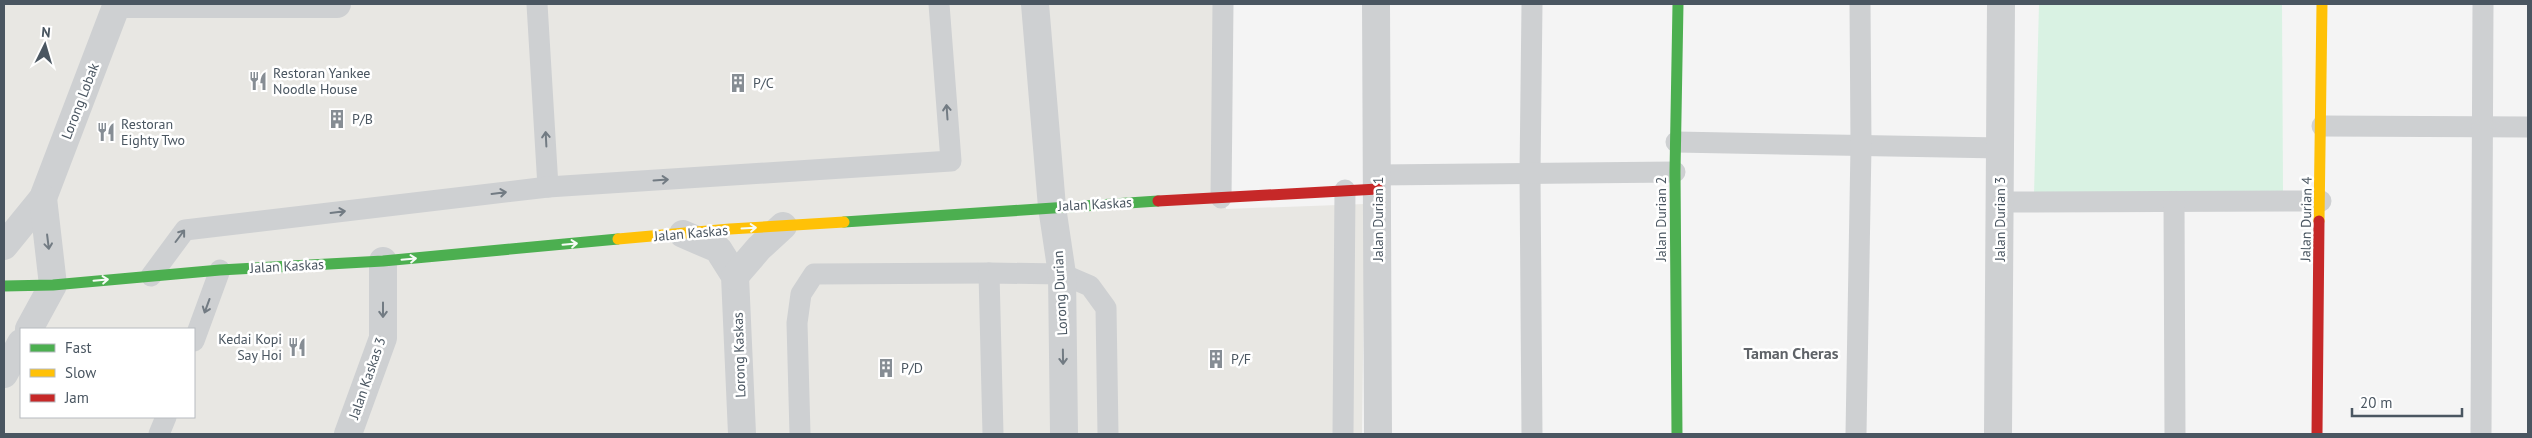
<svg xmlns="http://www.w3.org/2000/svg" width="2532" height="438" font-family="'PT Sans',sans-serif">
  <rect width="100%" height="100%" fill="#f4f4f4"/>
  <!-- commercial -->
  <path fill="#e8e7e3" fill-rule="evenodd" d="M4 4H1224L1226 209 1365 204 1362 434H4ZM21 329H194V417H21Z"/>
  <!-- green -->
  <polygon fill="#d9f2e3" points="2039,4 2282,4 2283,191 2034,194"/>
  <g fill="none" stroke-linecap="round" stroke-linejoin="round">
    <!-- lane -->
    <g stroke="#ced0d2" stroke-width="21">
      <polyline points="537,4 548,187"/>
      <polyline points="1532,4 1530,174 1532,434"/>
      <polyline points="2322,126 2528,127"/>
      <polyline points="1676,142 2001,148"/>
      <polyline points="1378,175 1675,172"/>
      <polyline points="1221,198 1223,4"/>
      <polyline points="2000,202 2321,201"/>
      <polyline points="2174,202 2175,434"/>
      <polyline points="151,276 185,230 548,187 951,161 939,4"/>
      <polyline points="194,341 220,270"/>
      <polyline points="159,434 166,417"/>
      <polyline points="800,434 797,323 801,294 814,274 989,273"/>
      <polyline points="993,434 989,273 1062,274 1090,286 1106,308 1108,434"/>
      <polyline points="1343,434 1345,190"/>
      <polyline points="1856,434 1861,146 1860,4"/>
      <polyline points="2481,434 2483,4"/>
    </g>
    <!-- street -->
    <g stroke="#ced0d2" stroke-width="28">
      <polyline points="117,4 337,4"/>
      <polyline points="1035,4 1052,207 1062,274 1064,434"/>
      <polyline points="1376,4 1378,434"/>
      <polyline points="683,234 718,249 735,276 742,434"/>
      <polyline points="4,246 43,198 117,4"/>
      <polyline points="735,276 759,248 783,226"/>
      <polyline points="29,329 53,285 43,198"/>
      <polyline points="4,374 21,343"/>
      <polyline points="348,434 383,338 383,261"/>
      <polyline points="1998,434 2001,4"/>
    </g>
    <!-- fast -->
    <g stroke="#4caf50" stroke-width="11">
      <polyline points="844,222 1158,201"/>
      <polyline points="4,286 53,285 220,270 383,261 618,239"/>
      <polyline points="1677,434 1675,172 1678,4"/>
    </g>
    <!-- slow -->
    <g stroke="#ffc107" stroke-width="11">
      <polyline points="2319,221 2322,4"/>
      <polyline points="618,239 730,229 844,222"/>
    </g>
    <!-- jam -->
    <g stroke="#c62828" stroke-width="11">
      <polyline points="1158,201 1378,189"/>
      <polyline points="2317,434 2319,221"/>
    </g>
  </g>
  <!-- one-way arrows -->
  <defs><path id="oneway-shaft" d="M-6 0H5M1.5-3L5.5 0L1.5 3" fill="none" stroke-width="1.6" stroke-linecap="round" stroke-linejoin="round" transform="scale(1.25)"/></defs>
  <g stroke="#727b83">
    <use href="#oneway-shaft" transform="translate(947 112) rotate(-94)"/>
    <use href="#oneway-shaft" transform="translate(546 139) rotate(-93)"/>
    <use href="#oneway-shaft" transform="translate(661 180) rotate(-4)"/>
    <use href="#oneway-shaft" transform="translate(499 193) rotate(-7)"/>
    <use href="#oneway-shaft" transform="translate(338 212) rotate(-7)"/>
    <use href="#oneway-shaft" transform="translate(180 236) rotate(-53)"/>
    <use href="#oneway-shaft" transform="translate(48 242) rotate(83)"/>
    <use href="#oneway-shaft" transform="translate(207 306) rotate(110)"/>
    <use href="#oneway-shaft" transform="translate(383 310) rotate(90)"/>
    <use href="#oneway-shaft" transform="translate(1063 357) rotate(89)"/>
  </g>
  <g stroke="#f6fbf6">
    <use href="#oneway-shaft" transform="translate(749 228) rotate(-3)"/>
    <use href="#oneway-shaft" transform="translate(570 244) rotate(-5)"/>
    <use href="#oneway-shaft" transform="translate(409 259) rotate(-5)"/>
    <use href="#oneway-shaft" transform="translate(101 280) rotate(-5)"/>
  </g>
  <!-- icons -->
  <defs>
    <g id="restaurant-bare" transform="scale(1.5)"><path d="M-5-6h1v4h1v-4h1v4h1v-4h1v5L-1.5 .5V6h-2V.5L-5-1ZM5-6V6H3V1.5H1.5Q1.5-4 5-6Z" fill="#868d94" stroke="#fff" stroke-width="2.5" paint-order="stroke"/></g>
    <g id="building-bare" transform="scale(1.5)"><path d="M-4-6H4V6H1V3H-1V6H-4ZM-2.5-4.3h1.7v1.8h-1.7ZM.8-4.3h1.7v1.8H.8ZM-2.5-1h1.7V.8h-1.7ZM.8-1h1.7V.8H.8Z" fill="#868d94" stroke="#fff" stroke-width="2.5" paint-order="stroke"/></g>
  </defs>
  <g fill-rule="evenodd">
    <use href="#restaurant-bare" x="258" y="81"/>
    <use href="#building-bare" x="738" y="83"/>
    <use href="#building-bare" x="337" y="119"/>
    <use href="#restaurant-bare" x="106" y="132"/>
    <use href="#restaurant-bare" x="297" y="347"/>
    <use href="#building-bare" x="1216" y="359"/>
    <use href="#building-bare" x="886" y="368"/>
  </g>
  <g text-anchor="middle" stroke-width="5" stroke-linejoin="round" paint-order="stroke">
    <!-- poi labels -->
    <g font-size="14" fill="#4a5661" stroke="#fff" text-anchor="start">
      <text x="273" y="78">Restoran Yankee<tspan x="273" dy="16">Noodle House</tspan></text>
      <text x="753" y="88">P/C</text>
      <text x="352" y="124">P/B</text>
      <text x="121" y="129">Restoran<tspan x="121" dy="16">Eighty Two</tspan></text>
      <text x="282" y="344" text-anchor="end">Kedai Kopi<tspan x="282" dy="16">Say Hoi</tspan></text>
      <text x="1231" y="364">P/F</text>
      <text x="901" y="373">P/D</text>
    </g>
    <!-- street labels -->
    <g font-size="14" fill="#4a5661" stroke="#fff">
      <text transform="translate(80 101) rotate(-69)" y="5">Lorong Lobak</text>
      <text transform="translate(1095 204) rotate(-3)" y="5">Jalan Kaskas</text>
      <text transform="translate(1378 219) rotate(-90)" y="5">Jalan Durian 1</text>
      <text transform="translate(1661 219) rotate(-90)" y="5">Jalan Durian 2</text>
      <text transform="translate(2000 219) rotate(-90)" y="5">Jalan Durian 3</text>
      <text transform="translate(2306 219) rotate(-89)" y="5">Jalan Durian 4</text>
      <text transform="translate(691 233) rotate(-5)" y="5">Jalan Kaskas</text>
      <text transform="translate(287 266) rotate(-3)" y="5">Jalan Kaskas</text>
      <text transform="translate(1060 293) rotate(-93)" y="5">Lorong Durian</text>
      <text transform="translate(739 355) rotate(-92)" y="5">Lorong Kaskas</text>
      <text transform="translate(367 378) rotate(-71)" y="5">Jalan Kaskas 3</text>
    </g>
    <!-- quarter labels -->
    <g font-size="16" font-weight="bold" fill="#5f6368" stroke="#fff">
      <text x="1791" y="359">Taman Cheras</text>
    </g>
  </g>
  <!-- border -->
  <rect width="2532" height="438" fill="none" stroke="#4a5661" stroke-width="10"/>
  <!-- legend -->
  <rect x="20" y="328" width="175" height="90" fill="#ffffff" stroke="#b7bbc0"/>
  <rect x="30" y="344" width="25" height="8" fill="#4caf50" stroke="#b7bbc0"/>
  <text x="65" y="353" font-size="15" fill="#4a5661">Fast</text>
  <rect x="30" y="369" width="25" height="8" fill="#ffc107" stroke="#b7bbc0"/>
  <text x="65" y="378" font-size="15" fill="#4a5661">Slow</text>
  <rect x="30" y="394" width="25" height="8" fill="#c62828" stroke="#b7bbc0"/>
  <text x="65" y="403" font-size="15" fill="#4a5661">Jam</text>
  <!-- north arrow -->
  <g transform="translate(45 45) rotate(5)" stroke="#ffffff" stroke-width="4" paint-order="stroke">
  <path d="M0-4L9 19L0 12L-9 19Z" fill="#4a5661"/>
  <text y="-8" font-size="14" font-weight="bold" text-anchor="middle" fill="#4a5661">N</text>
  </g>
  <!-- scale -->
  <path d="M2352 408v8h110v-8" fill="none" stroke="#4a5661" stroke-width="2.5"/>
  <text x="2360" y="408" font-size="15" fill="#4a5661" stroke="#ffffff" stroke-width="4" paint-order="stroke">20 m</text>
</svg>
